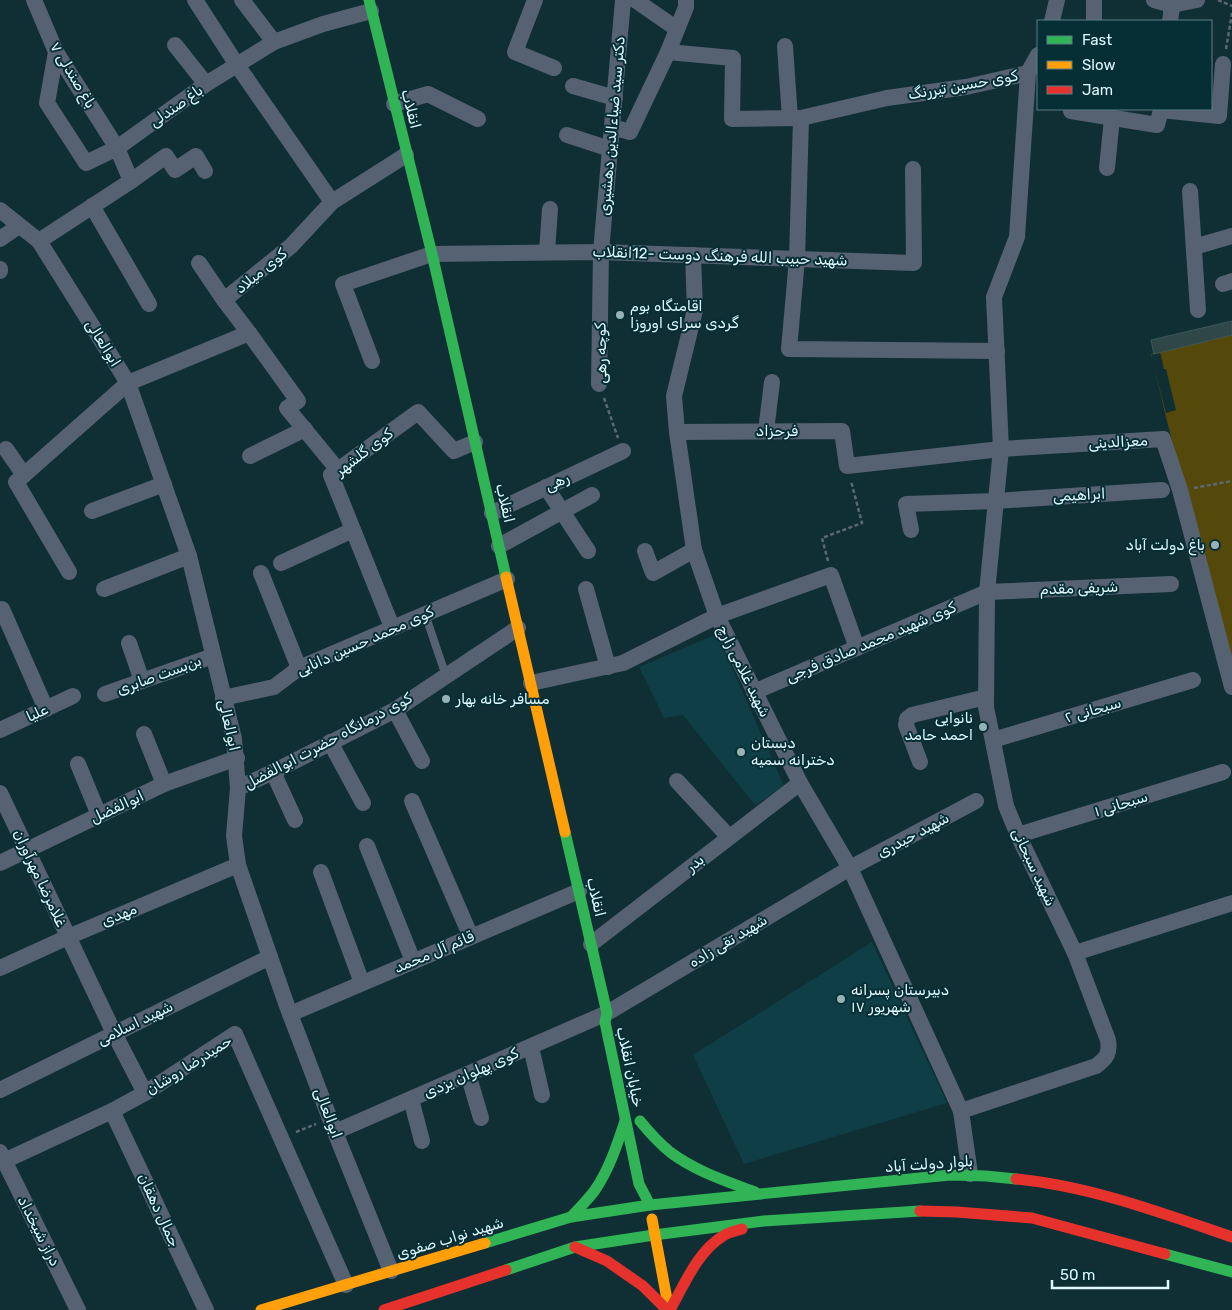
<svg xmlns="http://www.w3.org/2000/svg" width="1232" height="1310" font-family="Rubik,Vazirmatn,sans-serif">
  <rect width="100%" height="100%" fill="#0f2f34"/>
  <!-- built -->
  <g fill="#0f3e46">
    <polygon points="717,634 784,786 755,805 683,715 664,718 639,667"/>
    <polygon points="872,942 947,1103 744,1164 693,1055"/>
  </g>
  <!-- green -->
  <polygon fill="#54480a" points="1232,321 1152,340 1154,354 1151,355 1166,413 1176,410 1166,369 1164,369 1160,352 1232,335 1232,678 1165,413 1151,354 1154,353 1151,340"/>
  <!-- building -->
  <polygon fill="#2f4749" stroke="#3f5759" points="1232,321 1232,335 1154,354 1151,340"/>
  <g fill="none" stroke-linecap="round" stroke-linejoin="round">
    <!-- path -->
    <g stroke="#5c6975" stroke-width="2.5" stroke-dasharray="4 2.5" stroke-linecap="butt">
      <polyline points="1218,0 1232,6"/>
      <polyline points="1226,49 1232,13"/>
      <polyline points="604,398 618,438"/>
      <polyline points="1194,488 1232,481"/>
      <polyline points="828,561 822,538 862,523 851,481"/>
      <polyline points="296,1132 316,1124"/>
    </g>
    <!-- lane -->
    <polyline stroke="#566272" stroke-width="8" points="425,614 446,676"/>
    <!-- street -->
    <g stroke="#566272" stroke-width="16">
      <polyline points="34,0 56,52 117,148 86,163 47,103 56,52"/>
      <polyline points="195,0 237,65 332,202"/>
      <polyline points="242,0 274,42"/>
      <polyline points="535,0 515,52 554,68"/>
      <polyline points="635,0 677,29"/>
      <path d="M686 0V7L668 52 733 58 732 119 801 118 887 98 966 87 1028 73 1017 237 994 297 1001 449 987 592 986 707 1006 806 1018 835 1075 953 1108 1040C1110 1053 1107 1058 1096 1066L961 1111 970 1174"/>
      <polyline points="1094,0 1094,21"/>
      <polyline points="1154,0 1172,5 1197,0"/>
      <polyline points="1052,21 1057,0"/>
      <polyline points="1170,21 1173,0"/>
      <polyline points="175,45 206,84"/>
      <polyline points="785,46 790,118"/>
      <polyline points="1028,73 1038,55"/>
      <polyline points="573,86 615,98"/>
      <polyline points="394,104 428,94 478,119"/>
      <polyline points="1071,111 1157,125 1161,110 1219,116 1223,64"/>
      <polyline points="801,118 797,259 789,349 997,351"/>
      <polyline points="612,127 630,132 668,52"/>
      <polyline points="567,135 610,149"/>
      <polyline points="1107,168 1112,118"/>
      <polyline points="131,181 166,156 175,170 196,156 205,171"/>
      <polyline points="1190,191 1198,310"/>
      <polyline points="92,206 149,304"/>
      <polyline points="0,210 39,241 128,383 189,556 234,739 238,788 234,836 238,865 287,1006 335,1132 391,1271"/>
      <polyline points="0,239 19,226"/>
      <polyline points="39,241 131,181 117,148 206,84 274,42 323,24 371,11"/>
      <polyline points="1194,247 1232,236"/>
      <polyline points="547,252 550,209"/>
      <polyline points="693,255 695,310 674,396 677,432 694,550 717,616 800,783 850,868 961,1111"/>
      <polyline points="199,263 224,300"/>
      <polyline points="0,269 0,271"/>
      <polyline points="1223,284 1232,281"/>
      <polyline points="249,333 298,401 287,408 338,470"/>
      <polyline points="372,361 343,284 432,254 601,252 914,263 913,169"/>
      <polyline points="599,384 601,252 623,0"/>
      <polyline points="766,431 772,382"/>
      <polyline points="677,432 842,431 847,466 1001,449 1163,439 1180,490 1232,687"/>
      <polyline points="6,449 24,475"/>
      <polyline points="250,456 305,429"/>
      <polyline points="546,487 588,551"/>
      <polyline points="92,511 164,484"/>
      <polyline points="492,513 623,451"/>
      <polyline points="911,530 906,504 995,501 1162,490"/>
      <polyline points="499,546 592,495"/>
      <polyline points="645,551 653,573 694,550"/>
      <polyline points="281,563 353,530"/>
      <polyline points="69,572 16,482 128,383 249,333 224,300 291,246 332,202 406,155"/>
      <polyline points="261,573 299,668"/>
      <polyline points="104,589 189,556"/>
      <polyline points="586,589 608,667"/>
      <polyline points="2,609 46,709"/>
      <polyline points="392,627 331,475 418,412 454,451 475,442"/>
      <polyline points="129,643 142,681"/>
      <polyline points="531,683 623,663 717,616 831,575 857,648"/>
      <polyline points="754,692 987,592 1171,584"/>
      <polyline points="105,694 213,656"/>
      <polyline points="223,698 274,687 299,668 507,579"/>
      <polyline points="395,710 422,761"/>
      <polyline points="0,730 73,696"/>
      <polyline points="144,734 164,784"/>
      <polyline points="993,740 1193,680"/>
      <polyline points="330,742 363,803"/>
      <polyline points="920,762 906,725 907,719 912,715 986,697"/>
      <polyline points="78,764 99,815"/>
      <polyline points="273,772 295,820"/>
      <polyline points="677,781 729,837"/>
      <polyline points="238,788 273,772 395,710 518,628"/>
      <polyline points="0,793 114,1033 145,1093"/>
      <polyline points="412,801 471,937"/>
      <polyline points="1018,835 1223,772"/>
      <polyline points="367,846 413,961"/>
      <polyline points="0,863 164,784 237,758"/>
      <polyline points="321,872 362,983"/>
      <polyline points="591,944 800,783"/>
      <polyline points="1075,953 1232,903"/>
      <polyline points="0,968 68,937 238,865"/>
      <polyline points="290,1014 579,891"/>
      <polyline points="531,1047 542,1095"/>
      <polyline points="468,1074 481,1118"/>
      <polyline points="0,1090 270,957"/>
      <polyline points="411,1099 422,1141"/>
      <polyline points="112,1111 206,1310"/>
      <polyline points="335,1132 607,1013 850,868 976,801"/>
      <polyline points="0,1152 78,1310"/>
      <polyline points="4,1161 112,1111 145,1093 235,1034 346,1285"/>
    </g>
    <!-- fast -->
    <g stroke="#30b455" stroke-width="11">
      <polyline points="369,0 432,254 506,577"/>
      <polyline points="565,832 607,1013 605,1022 639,1184 650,1205"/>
      <path d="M640 1121C649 1132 659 1143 670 1152 695 1171 726 1181 755 1192"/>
      <path d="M571 1217C579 1208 588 1200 595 1190 609 1170 617 1145 625 1121"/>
      <polyline points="485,1243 571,1217 650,1205 950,1175 986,1176 1016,1179"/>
      <polyline points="1165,1254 1232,1272"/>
      <polyline points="506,1270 575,1247 654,1235 764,1221 920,1211"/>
    </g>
    <!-- slow -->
    <g stroke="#ff9f0a" stroke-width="11">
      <polyline points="506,577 565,832"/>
      <polyline points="652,1219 669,1310"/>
      <polyline points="261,1310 485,1243"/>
    </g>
    <!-- jam -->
    <g stroke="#e5322d" stroke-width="11">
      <path d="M1016 1179C1090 1186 1162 1213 1232 1237"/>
      <polyline points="920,1211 957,1212 1032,1218 1165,1254"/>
      <polyline points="575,1247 607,1261 643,1286 667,1310"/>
      <polyline points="384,1310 506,1270"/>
      <path d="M670 1310C684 1285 698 1251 723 1236 729 1232 736 1231 742 1229"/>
    </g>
  </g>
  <!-- markers -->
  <g fill="#96b2b7" stroke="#062e35" stroke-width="2">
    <circle cx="620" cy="315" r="5"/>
    <circle cx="1215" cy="545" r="5"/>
    <circle cx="446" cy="699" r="5"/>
    <circle cx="983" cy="727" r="5"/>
    <circle cx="741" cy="752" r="5"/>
    <circle cx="841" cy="999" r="5"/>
  </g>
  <g text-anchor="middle" stroke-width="4" stroke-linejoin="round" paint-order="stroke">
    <!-- street labels -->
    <g font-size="15" fill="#dff9fe" stroke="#062e35">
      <text transform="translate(73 75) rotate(59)" y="5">باغ صندلی ۷</text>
      <text transform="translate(963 85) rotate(-10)" y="5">کوی حسین تیررنگ</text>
      <text transform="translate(176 106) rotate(-35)" y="5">باغ صندلی</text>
      <text transform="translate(411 109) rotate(76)" y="5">انقلاب</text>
      <text transform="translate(612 126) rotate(-85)" y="5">دکتر سید ضیاءالدین دهشیری</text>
      <text transform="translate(720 256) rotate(2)" y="5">شهید حبیب الله فرهنگ دوست -12انقلاب</text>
      <text transform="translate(261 271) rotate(-39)" y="5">کوی میلاد</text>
      <text transform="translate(103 343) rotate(58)" y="5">ابوالعالی</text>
      <text transform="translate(601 353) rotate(-91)" y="5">کوچه رهی</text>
      <text x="777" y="436">فرحزاد</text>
      <text transform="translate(1118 442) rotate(-3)" y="5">معزالدینی</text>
      <text transform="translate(364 452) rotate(-37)" y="5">کوی گلشهر</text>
      <text transform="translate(557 482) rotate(-25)" y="5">رهی</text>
      <text transform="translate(1079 495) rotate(-3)" y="5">ابراهیمی</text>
      <text transform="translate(505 503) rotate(77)" y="5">انقلاب</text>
      <text transform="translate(1079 588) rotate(-2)" y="5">شریفی مقدم</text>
      <text transform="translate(365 641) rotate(-24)" y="5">کوی محمد حسین دانایی</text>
      <text transform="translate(871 642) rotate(-23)" y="5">کوی شهید محمد صادق فرجی</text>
      <text transform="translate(744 671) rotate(64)" y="5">شهید غلامی زارچ</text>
      <text transform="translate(159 675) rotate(-20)" y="5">بن‌بست صابری</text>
      <text transform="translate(1093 710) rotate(-16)" y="5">سبحانی ۲</text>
      <text transform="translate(37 713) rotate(-25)" y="5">علیا</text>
      <text transform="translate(229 725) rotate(77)" y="5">ابوالعالی</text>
      <text transform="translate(328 741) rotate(-28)" y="5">کوی درمانگاه حضرت ابوالفضل</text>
      <text transform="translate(1121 804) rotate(-17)" y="5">سبحانی ۱</text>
      <text transform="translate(117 807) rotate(-25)" y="5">ابوالفضل</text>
      <text transform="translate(913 835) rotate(-28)" y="5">شهید حیدری</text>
      <text transform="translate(695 863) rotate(-38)" y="5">بدر</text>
      <text transform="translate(1034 867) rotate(65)" y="5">شهید سبحانی</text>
      <text transform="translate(40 878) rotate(65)" y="5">غلامرضا مهرآوران</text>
      <text transform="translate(596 897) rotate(77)" y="5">انقلاب</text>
      <text transform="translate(119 915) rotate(-23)" y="5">مهدی</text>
      <text transform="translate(728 941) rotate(-31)" y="5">شهید تقی زاده</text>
      <text transform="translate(434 952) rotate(-23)" y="5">قائم آل محمد</text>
      <text transform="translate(135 1023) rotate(-26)" y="5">شهید اسلامی</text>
      <text transform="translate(189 1065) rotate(-32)" y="5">حمیدرضا روشان</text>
      <text transform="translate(630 1067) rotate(78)" y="5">خیابان انقلاب</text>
      <text transform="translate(471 1073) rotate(-24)" y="5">کوی پهلوان یزدی</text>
      <text transform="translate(328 1113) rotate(69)" y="5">ابوالعالی</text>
      <text transform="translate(929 1164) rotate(-4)" y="5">بلوار دولت آباد</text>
      <text transform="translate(159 1210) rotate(65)" y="5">جمال دهقان</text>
      <text transform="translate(39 1231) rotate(63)" y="5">دراز شیخداد</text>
      <text transform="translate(450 1238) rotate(-17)" y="5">شهید نواب صفوی</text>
    </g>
    <!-- poi labels -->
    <g font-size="15" fill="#dff9fe" stroke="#062e35" text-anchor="start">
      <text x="630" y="311">اقامتگاه بوم<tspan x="630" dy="17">گردی سرای اوروزا</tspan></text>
      <text x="1205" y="550" text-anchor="end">باغ دولت آباد</text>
      <text x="456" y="704">مسافر خانه بهار</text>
      <text x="973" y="723" text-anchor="end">نانوایی<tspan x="973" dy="17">احمد حامد</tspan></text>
      <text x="751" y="748">دبستان<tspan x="751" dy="17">دخترانه سمیه</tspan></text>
      <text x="851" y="995">دبیرستان پسرانه<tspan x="851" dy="17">۱۷ شهریور</tspan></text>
    </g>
  </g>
  <!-- legend -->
  <rect x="1037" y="20" width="175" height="90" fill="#062e35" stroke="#5d7f85"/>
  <rect x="1047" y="36" width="25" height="8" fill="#30b455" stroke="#5d7f85"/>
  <text x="1082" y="45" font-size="15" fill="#dff9fe">Fast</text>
  <rect x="1047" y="61" width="25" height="8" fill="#ff9f0a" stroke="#5d7f85"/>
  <text x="1082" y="70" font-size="15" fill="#dff9fe">Slow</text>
  <rect x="1047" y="86" width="25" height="8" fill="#e5322d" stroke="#5d7f85"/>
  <text x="1082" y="95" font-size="15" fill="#dff9fe">Jam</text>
  <!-- scale -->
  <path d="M1052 1280v8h116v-8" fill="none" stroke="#dff9fe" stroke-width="2.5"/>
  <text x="1060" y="1280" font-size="15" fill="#dff9fe" stroke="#062e35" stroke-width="4" paint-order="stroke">50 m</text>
</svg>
